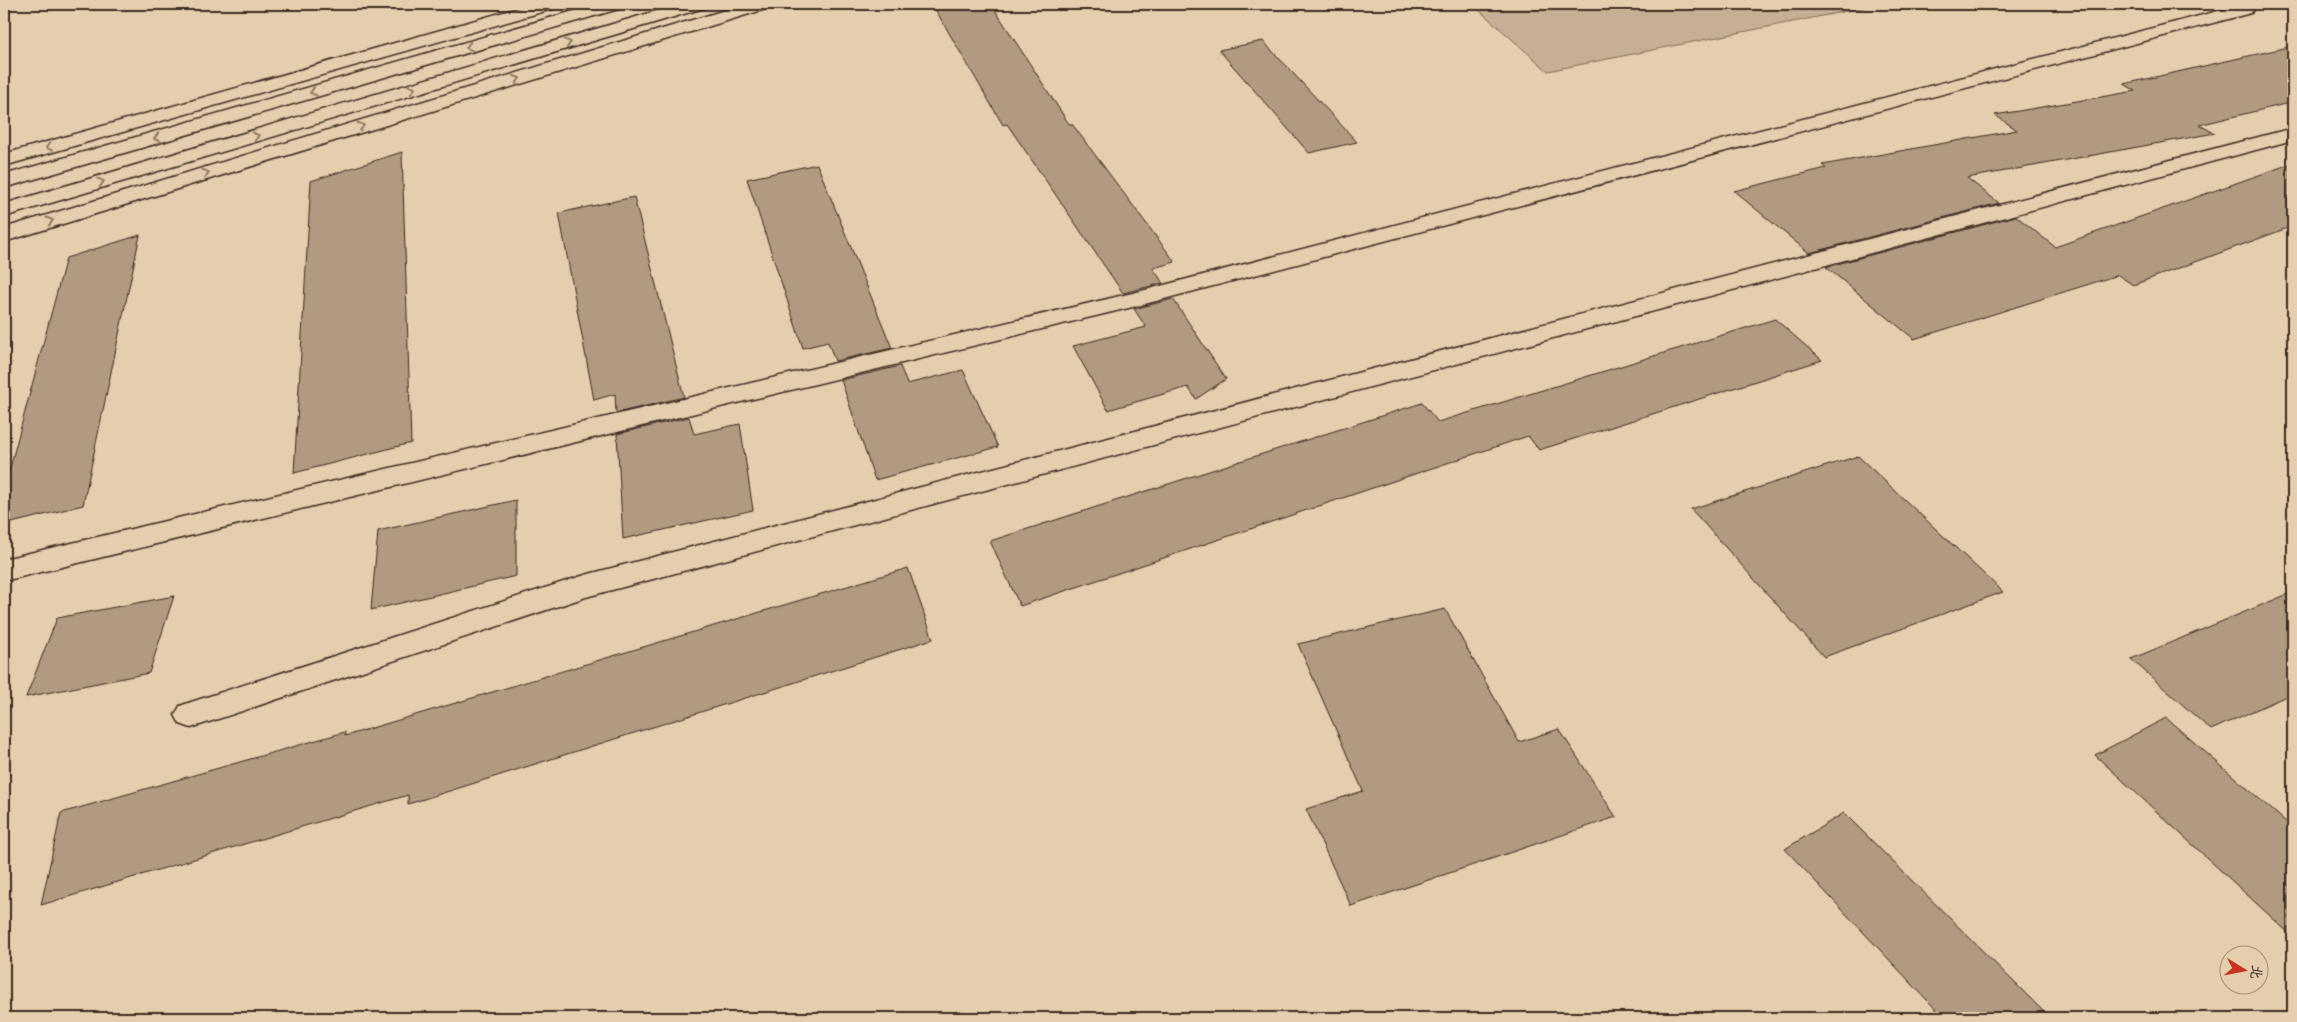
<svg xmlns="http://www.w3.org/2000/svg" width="2297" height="1022" font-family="'Indie Flower','LXGW WenKai TC',sans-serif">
  <rect width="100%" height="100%" fill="#e4cead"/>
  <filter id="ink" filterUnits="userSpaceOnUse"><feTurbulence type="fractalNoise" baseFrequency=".02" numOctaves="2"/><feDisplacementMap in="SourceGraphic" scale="10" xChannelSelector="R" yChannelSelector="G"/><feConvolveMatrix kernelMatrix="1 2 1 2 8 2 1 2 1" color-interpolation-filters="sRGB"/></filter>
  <g filter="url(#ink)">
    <!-- green -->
    <polygon fill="#c5b093" stroke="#806d58" points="1472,4 1882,4 1548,71"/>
    <!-- building -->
    <g fill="#b09b80" stroke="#3b2a1e">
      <polygon points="932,4 991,4 1069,124 1072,124 1175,262 1153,268 1163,283 1123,293 1007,124 1003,125"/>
      <polygon points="1263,41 1357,142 1309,153 1219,50"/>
      <polygon points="2293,46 2293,102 2199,125 2215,133 1967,178 1999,203 1809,253 1734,191 1826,168 1822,165 2017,130 1995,115 2136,91 2124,84"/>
      <polygon points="402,152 411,443 294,473 311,181"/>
      <polygon points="2293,163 2293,226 2133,285 2118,275 1914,339 1826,267 2016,216 2055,247"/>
      <polygon points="817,164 892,348 835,361 828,342 803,348 747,179"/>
      <polygon points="634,197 684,397 616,413 615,394 594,400 559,213"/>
      <polygon points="140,235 83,505 4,525 4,490 66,258"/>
      <polygon points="1173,299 1226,379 1196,399 1188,387 1108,410 1073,346 1146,327 1134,309"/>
      <polygon points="1775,319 1822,360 1539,450 1528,436 1020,606 990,541 1422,403 1438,422"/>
      <polygon points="900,366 907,384 963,370 998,447 875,480 841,380"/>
      <polygon points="689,417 694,434 740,424 753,510 623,539 617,434"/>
      <polygon points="1858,456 2003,592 1824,657 1691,509"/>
      <polygon points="516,500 516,576 371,610 378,531"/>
      <polygon points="908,568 933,639 408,804 408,795 41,905 61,813 345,732 345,736"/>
      <polygon points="2293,592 2293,693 2211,730 2131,659"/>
      <polygon points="174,596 149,673 26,697 57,618"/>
      <polygon points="1445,609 1519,742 1559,729 1616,817 1351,906 1306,809 1363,791 1298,644"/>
      <polygon points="2166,718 2293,828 2293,937 2095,755"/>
      <polygon points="1844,813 2050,1018 1944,1018 1785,849"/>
    </g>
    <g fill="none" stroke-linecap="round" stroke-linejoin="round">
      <!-- street casing -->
      <g stroke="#3b2a1e" stroke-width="3">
        <g id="street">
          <polygon points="2245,4 2251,5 2254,9 2251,13 1141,305 4,581 4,559 1141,291"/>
          <polygon points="2293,128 2293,140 586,597 191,728 180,724 175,715 180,706 191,702 585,575"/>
        </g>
      </g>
      <!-- secondary casing -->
      <g stroke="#3b2a1e" stroke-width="3">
        <g id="secondary">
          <polygon points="532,4 559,4 556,8 4,166 4,154"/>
          <polygon points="745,4 772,4 769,8 4,242 4,228"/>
        </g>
      </g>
      <!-- highway casing -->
      <g stroke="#3b2a1e" stroke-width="3">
        <g id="highway">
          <polygon points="598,4 625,4 622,8 4,188 4,175"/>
          <polygon points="680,4 707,4 704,8 4,217 4,204"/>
        </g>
      </g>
      <!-- street -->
      <use href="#street" fill="#e4cead" fill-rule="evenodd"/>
      <!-- secondary -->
      <use href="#secondary" fill="#e4cead" fill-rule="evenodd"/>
      <!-- highway -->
      <use href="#highway" fill="#e4cead" fill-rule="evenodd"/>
    </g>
    <!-- one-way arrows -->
    <defs><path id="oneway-chevron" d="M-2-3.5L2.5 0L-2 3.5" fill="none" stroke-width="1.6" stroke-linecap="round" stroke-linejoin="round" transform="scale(1.25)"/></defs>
    <g stroke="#907c66">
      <use href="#oneway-chevron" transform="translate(568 43) rotate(-17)"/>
      <use href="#oneway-chevron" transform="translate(469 47) rotate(164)"/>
      <use href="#oneway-chevron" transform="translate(517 79) rotate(-17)"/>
      <use href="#oneway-chevron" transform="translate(412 89) rotate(-17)"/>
      <use href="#oneway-chevron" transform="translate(313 92) rotate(164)"/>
      <use href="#oneway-chevron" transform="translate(361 126) rotate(-17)"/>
      <use href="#oneway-chevron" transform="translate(256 136) rotate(-17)"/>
      <use href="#oneway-chevron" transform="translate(157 138) rotate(164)"/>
      <use href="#oneway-chevron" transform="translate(49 147) rotate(164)"/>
      <use href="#oneway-chevron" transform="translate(206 173) rotate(-17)"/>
      <use href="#oneway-chevron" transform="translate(101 182) rotate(-17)"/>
      <use href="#oneway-chevron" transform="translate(50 221) rotate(-17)"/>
    </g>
  </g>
  <!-- margin -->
  <rect width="2297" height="1022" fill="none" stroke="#e4cead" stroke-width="20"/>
  <rect x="10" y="10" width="2277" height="1002" fill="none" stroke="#3b2a1e" stroke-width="2" filter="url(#ink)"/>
  <!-- north arrow -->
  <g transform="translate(2244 970) rotate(100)"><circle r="24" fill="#e4cead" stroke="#a08c74"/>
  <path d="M0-4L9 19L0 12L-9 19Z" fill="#c8321e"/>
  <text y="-8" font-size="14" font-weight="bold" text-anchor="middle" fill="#3b2a1e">北</text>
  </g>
</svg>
